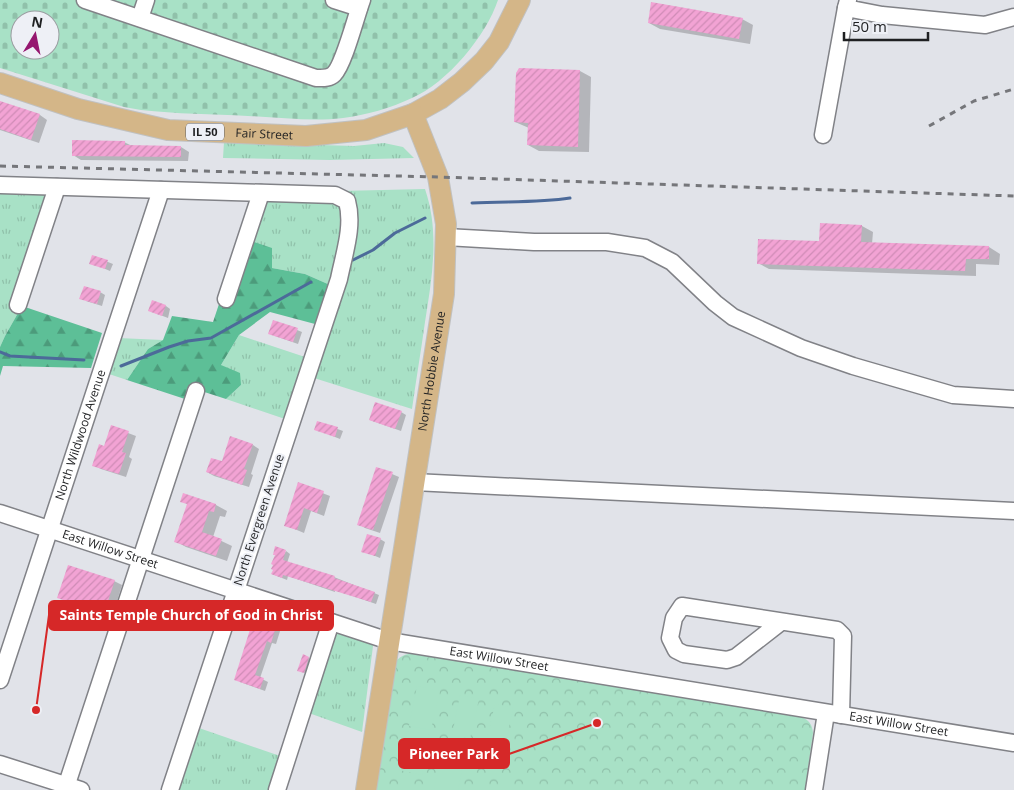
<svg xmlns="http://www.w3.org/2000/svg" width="1014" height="790" font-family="'Open Sans',sans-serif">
  <defs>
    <pattern id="grass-tufts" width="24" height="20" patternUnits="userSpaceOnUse" patternTransform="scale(1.25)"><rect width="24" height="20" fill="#a8e1c6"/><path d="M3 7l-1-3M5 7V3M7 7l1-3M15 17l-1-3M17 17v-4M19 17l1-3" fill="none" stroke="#90c1aa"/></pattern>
    <pattern id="forest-firs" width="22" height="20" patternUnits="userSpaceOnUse" patternTransform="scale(1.25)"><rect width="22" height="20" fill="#5dbf97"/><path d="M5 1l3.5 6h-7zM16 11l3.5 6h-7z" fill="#4c9b7b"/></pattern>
    <pattern id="cemetery-stones" width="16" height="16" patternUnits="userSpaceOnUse" patternTransform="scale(1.25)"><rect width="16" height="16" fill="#a8e1c6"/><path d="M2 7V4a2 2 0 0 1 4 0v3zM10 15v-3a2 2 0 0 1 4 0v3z" fill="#90c1aa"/></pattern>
    <pattern id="park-crowns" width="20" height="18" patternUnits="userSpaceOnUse" patternTransform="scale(1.25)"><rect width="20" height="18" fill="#a8e1c6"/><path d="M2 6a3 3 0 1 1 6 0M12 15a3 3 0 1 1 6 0" fill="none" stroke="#90c1aa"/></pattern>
    <pattern id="building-hatch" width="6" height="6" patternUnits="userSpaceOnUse" patternTransform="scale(1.25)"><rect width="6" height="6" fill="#f2a3d4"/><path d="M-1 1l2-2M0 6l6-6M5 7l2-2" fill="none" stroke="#cf8cb6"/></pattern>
  </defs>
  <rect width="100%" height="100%" fill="#e1e3e9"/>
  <!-- grass -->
  <g fill="url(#grass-tufts)">
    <polygon points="224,142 354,146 384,143 403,147 414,158 330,160 223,158"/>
    <polygon points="0,189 48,192 22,306 5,336 0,347"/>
    <path d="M425 189C440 233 432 278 425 322 421 351 416 380 412 409L314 378 349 254 339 191Z"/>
    <polygon points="265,199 332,199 342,205 344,225 330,285 305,274 272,268 251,241"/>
    <polygon points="239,335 305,357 285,419 226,399 241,385 221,365"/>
    <polygon points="118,338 163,340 148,349 127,380 106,373"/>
    <polygon points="333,629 371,642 373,646 362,732 306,712"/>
    <polygon points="199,728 283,757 272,790 178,790"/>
  </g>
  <!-- forest -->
  <g fill="url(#forest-firs)">
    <polygon points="251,241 272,248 272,268 305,274 330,285 315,324 270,312 239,335 221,365 240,373 241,385 226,399 192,388 188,400 127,380 148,349 163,340 172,316 213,322 221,298"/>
    <polygon points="22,306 102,333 91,368 3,366 0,376 0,347 5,336"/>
  </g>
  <!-- cemetery -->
  <path fill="url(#cemetery-stones)" fill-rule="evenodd" d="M0 0H498C486 36 447 83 412 98 391 108 366 115 343 118 312 122 279 117 248 116 212 114 176 114 141 110L124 107 0 68ZM20 20H50V50H20Z"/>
  <!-- park -->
  <path fill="url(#park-crowns)" d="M415 653 801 717C809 720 812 724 813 733L805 790H374L393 665C399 656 405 654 415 653Z"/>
  <!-- pitch -->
  <g fill="#a8e1c6">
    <polygon points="417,686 440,691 431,730 409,726"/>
    <polygon points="460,695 479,699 470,739 452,735"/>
    <polygon points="495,704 513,708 505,747 486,743"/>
    <polygon points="407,731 430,735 422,775 399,770"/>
    <polygon points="443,751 465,755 458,790 434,790"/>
  </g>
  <!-- shadow -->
  <g fill="#0003">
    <polygon points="742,19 753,25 750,44 660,29 649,23"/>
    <polygon points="519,69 580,71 591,77 589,152 539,151 528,145 529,128 515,122"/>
    <polygon points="0,102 40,115 47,120 39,143 0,130"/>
    <polygon points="124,142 132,146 181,147 189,152 188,161 81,160 73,155"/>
    <polygon points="862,226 873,232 872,244 989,247 1000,254 999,265 976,264 976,276 769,269 758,263"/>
    <polygon points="93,256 113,264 110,271 91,263"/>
    <polygon points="100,292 105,295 102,306 86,301"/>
    <polygon points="166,306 170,309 168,318 155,313"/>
    <polygon points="297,330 302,332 298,344 275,336"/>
    <polygon points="401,412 406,415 401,431 370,420"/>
    <polygon points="318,422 343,431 340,439 315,429"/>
    <polygon points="112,427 136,436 129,457 132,459 126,477 101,469 93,465 105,448"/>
    <polygon points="253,445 259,449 251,474 253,475 249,487 214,476 207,472"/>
    <polygon points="392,474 399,477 380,533 365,528 359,524"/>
    <polygon points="299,484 330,496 324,516 311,511 304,533 285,525"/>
    <polygon points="184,494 216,505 227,511 225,517 220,516 213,537 232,546 227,561 186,547 175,541 188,504 182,501"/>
    <polygon points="380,539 385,542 380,558 363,551"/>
    <polygon points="286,551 290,554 287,563 334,577 379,595 376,604 335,590 335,592 288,576 287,580 272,574"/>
    <polygon points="114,581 122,585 112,617 67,602 59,597"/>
    <polygon points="276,625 281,628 276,644 272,643 260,678 268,682 265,691 240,682"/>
    <polygon points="304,656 314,661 309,675 299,670"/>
  </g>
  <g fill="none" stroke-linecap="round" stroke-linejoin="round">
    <!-- stream -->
    <g stroke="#4c6a99" stroke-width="3">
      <path d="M472 203C505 201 538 203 570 198"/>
      <polyline points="353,260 373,250 395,233 425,218"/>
      <polyline points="0,352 10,356 84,360"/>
      <polyline points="121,366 169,347 188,341 211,338 311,282"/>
    </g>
  </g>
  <!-- building -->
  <g fill="url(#building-hatch)">
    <polygon points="651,2 743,18 739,39 648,23"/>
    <polygon points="519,68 580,70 578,147 527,145 528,123 514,122 516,73"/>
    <polygon points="0,101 40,114 31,140 0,129"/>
    <polygon points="72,140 125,141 125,145 181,146 181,157 72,156"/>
    <polygon points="820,223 862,225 861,242 989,246 989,259 966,259 965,271 757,264 758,239 819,241"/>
    <polygon points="92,255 108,260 105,269 89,264"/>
    <polygon points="84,286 101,291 97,304 79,299"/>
    <polygon points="152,300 166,305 162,316 148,311"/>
    <polygon points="273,320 298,328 293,342 268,334"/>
    <polygon points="375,402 402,411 395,429 369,420"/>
    <polygon points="317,421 338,427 335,437 314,430"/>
    <polygon points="111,425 129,431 122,452 126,453 119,474 92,466 99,444 104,446"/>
    <polygon points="230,436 253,444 244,469 247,470 242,485 206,472 211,458 222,461"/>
    <polygon points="376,467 393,472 373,530 357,525"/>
    <polygon points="298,482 324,491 317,513 304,508 297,530 284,526"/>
    <polygon points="183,493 216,504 214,512 209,511 202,532 222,539 216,556 174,542 187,504 180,502"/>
    <polygon points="367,534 381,538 375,556 361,552"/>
    <polygon points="275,546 286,550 283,560 335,576 334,578 375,592 371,602 283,575 282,578 271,574 273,570 271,569 273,565 271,564 275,555 273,555"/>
    <polygon points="68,565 115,580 104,613 57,598"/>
    <polygon points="253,620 263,624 264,620 277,624 271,643 267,641 255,675 264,678 260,689 234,680"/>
    <polygon points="303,654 309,657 304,673 297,671"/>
  </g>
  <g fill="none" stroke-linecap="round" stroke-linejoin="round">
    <!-- minor casing -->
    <g stroke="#818287" stroke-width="19">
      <g id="minor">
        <path d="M85 0 316 78C322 78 329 79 334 74 344 64 356 16 362 0"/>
        <polyline points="334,0 359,8"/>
        <polyline points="848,0 846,8 882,15 985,25 1014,17"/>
        <polyline points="140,18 146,0"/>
        <polyline points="823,135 846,8"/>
        <path d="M0 185 335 195 347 201C354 226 344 254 339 279L170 790"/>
        <polyline points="446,237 534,242 607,242 645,248 672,262 715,303 733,317 801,348 853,366 953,395 1014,399"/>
        <polyline points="226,299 261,193"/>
        <polyline points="18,305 57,187"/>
        <polyline points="414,482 1014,511"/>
        <path id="s1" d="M0 513 389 641 1014 743"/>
        <polyline points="781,622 736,657 727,660 684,654 676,650 670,638 674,618 682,606 837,630 843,636 841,715"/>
        <path id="s2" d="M0 680 161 190"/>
        <polyline points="0,764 81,790"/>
        <polyline points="65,790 196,391"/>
        <polyline points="277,790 331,622"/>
        <polyline points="814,790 826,713"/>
      </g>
    </g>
    <!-- major casing -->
    <g stroke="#c0c1c1" stroke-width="22">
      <g id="major">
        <path id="s3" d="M0 83 78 109 168 130 306 136 366 130 413 114 440 99 462 82 484 61 499 42 520 0"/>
        <path id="s4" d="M366 790 444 294 446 224 438 177 413 114"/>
      </g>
    </g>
    <!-- minor -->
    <use href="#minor" stroke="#fff" stroke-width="16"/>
    <!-- major -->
    <use href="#major" stroke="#d4b688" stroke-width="20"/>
    <!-- rail -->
    <g stroke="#75767a" stroke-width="3" stroke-dasharray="6 6" stroke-linecap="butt">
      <polyline points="929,126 974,101 1014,89"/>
      <polyline points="0,166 438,177 1014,196"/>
    </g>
  </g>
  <g text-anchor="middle" stroke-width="4" stroke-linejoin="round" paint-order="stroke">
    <!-- shield labels -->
    <rect fill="#eef0f6" stroke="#5d5e62" stroke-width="1" x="186" y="123.5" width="38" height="17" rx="4"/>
    <g font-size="11" font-weight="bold" fill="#1f2022">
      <text x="205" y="136">IL 50</text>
    </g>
    <!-- street labels -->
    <g font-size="12" fill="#1f2022" stroke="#eef0f6">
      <text dy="4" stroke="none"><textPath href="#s3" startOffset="271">Fair Street</textPath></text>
      <text dy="4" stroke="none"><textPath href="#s4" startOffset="424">North Hobbie Avenue</textPath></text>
      <text dy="4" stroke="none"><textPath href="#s2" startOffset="258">North Wildwood Avenue</textPath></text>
      <text transform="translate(259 520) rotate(-72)" y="4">North Evergreen Avenue</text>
      <text dy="4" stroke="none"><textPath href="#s1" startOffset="116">East Willow Street</textPath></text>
      <text dy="4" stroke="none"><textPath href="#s1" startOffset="521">East Willow Street</textPath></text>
      <text dy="4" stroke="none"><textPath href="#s1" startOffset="926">East Willow Street</textPath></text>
    </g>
  </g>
  <!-- callouts -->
  <path fill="none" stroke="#d62828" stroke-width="2" d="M36 710L49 615M597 723L509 754"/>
  <g fill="#d62828" stroke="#eef0f6" stroke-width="2">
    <circle cx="36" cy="710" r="5"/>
    <circle cx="597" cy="723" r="5"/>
  </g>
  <g fill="#d62828" stroke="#d62828" stroke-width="2">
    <rect x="49" y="601" width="284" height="29" rx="5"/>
    <rect x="399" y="739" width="110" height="29" rx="5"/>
  </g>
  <g font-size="14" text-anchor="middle" font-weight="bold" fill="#fff">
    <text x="191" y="620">Saints Temple Church of God in Christ</text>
    <text x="454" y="759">Pioneer Park</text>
  </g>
  <!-- north arrow -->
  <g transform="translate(35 35) rotate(10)"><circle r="24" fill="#eef0f6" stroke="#9b9da1"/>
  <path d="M0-4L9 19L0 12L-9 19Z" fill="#95166f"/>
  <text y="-8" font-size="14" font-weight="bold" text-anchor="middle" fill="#1f2022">N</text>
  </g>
  <!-- scale -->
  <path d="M844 32v8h84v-8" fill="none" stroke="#1f2022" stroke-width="2.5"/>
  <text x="852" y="32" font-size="15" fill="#1f2022" stroke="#eef0f6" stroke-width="4" paint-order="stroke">50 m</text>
</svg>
